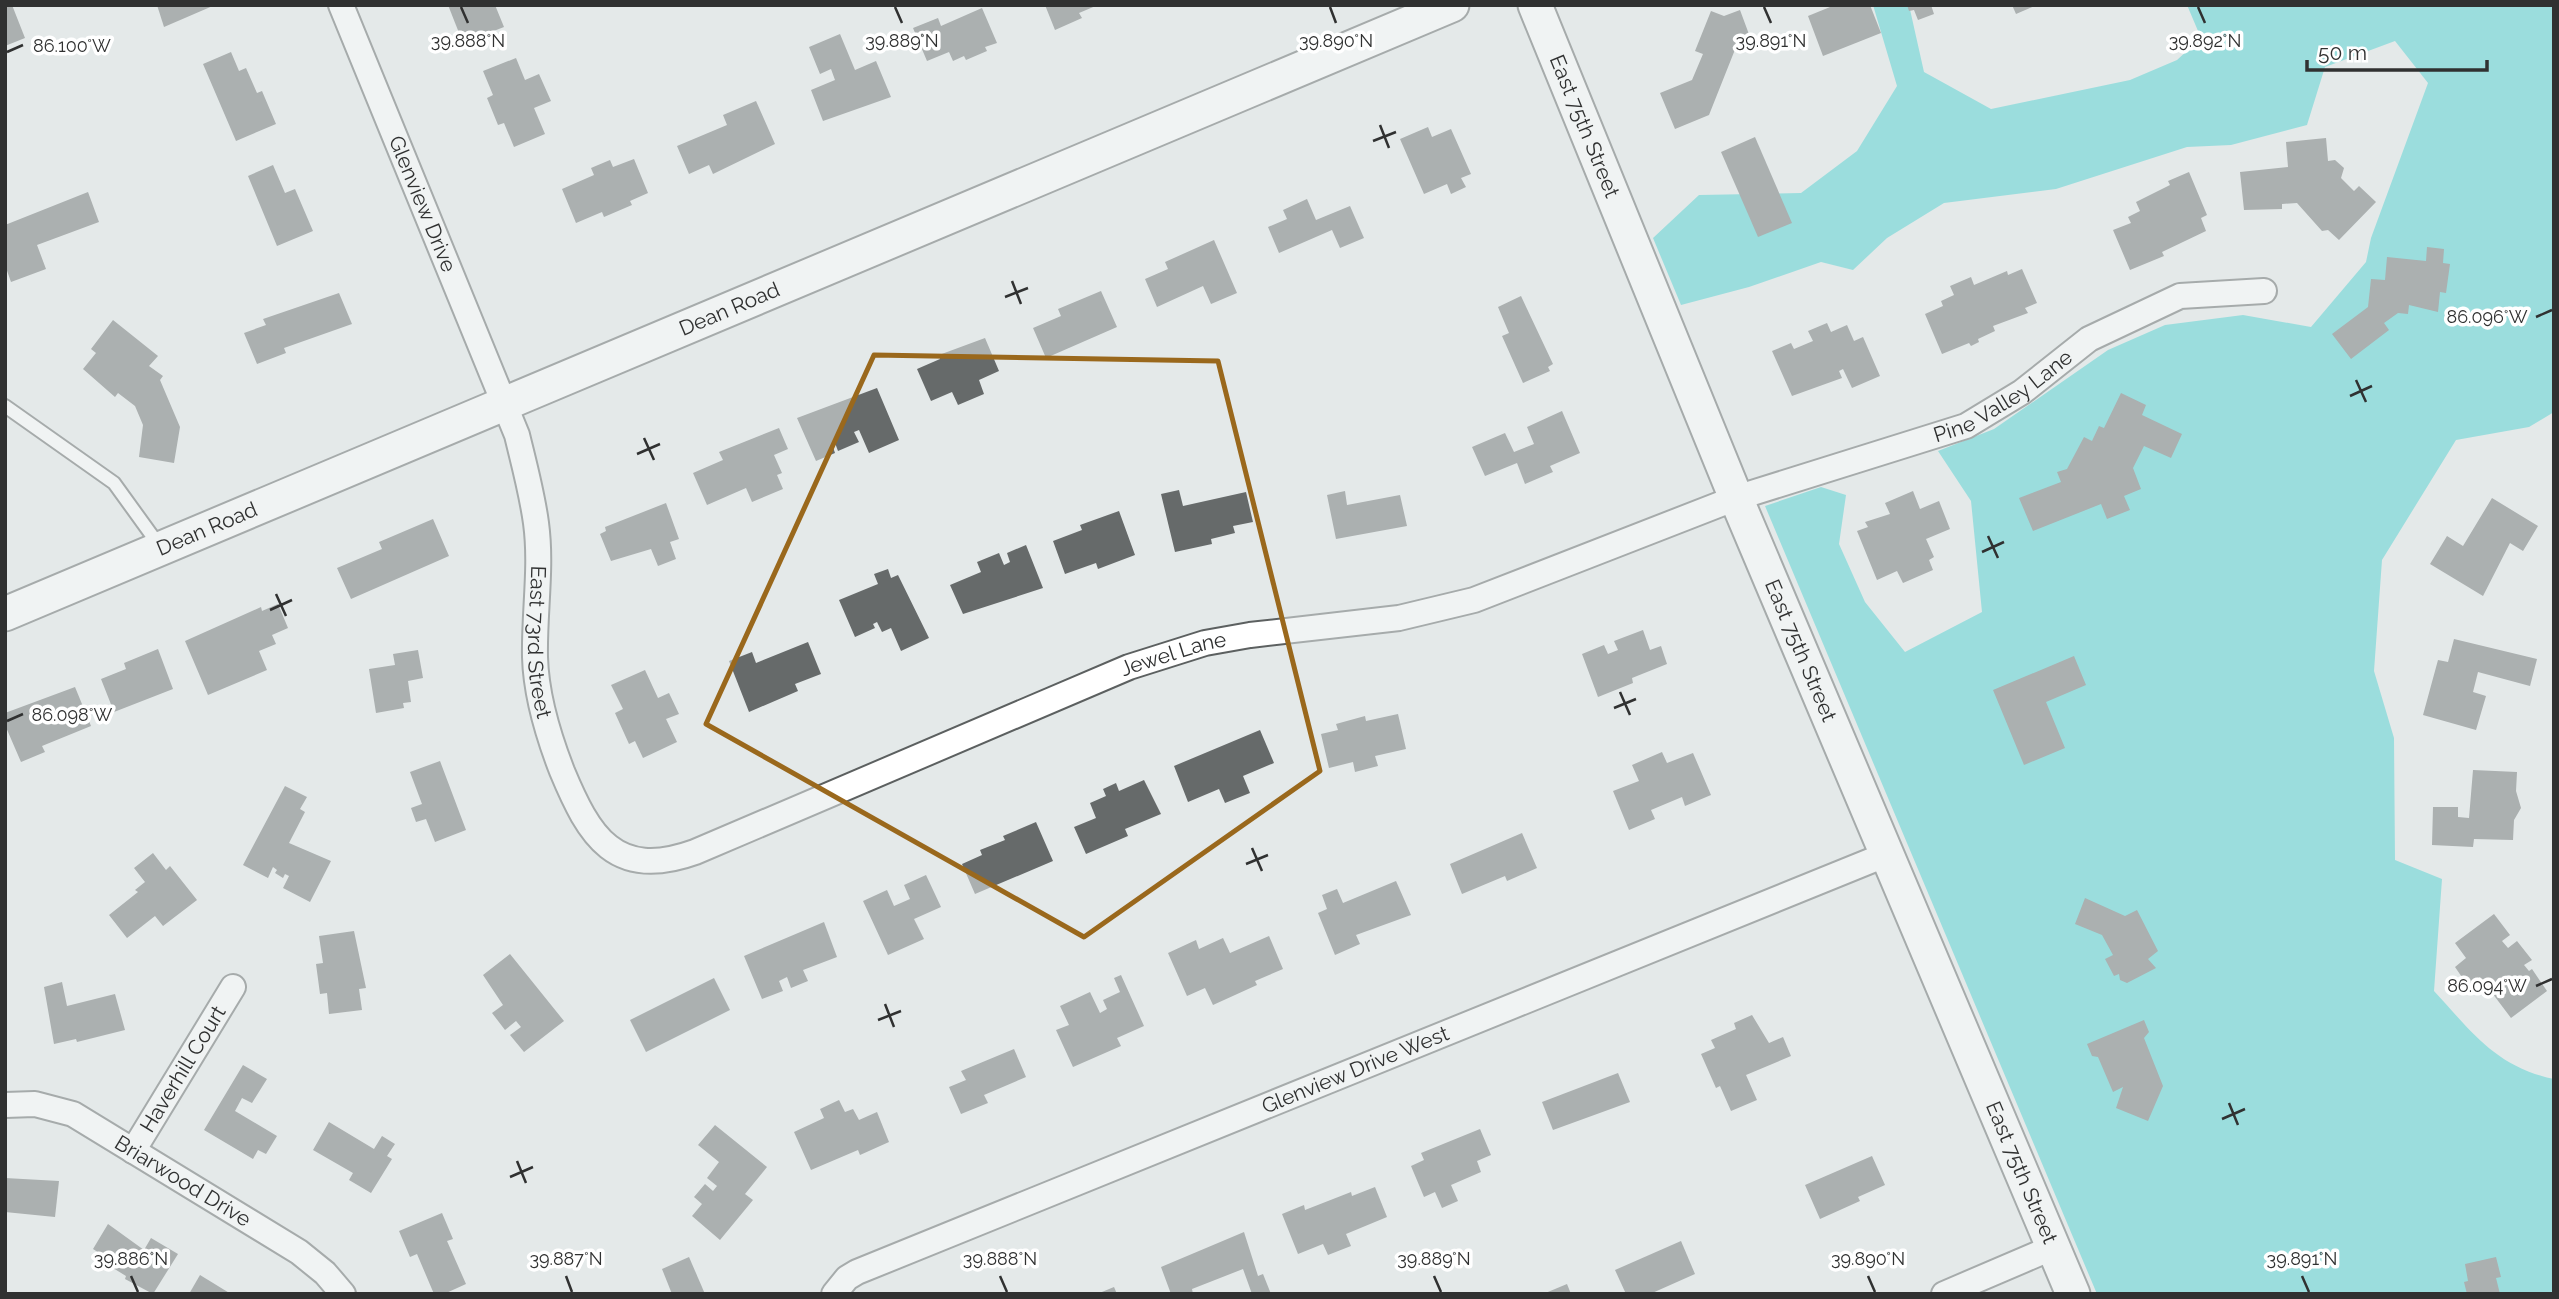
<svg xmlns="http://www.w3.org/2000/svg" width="2559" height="1299" font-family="Raleway,sans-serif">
  <rect width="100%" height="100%" fill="#e4e9e9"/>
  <!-- forest -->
  <path fill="#43cfcf" d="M1873 5H1909L1924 72 1991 109 2130 80 2177 60 2201 38 2187 5H2554V412L2529 427 2456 440 2382 560 2374 671 2394 738 2395 860 2442 879 2434 991C2472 1032 2496 1067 2554 1079V1294H2097L1765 506 1821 487 1846 495 1839 544 1865 602 1905 652 1982 612 1971 501 1938 451 1994 429 2108 350 2165 325 2243 315 2311 327 2366 262 2371 238 2428 83 2395 41 2325 67 2307 125 2231 145 2187 147 2056 189 1944 203 1887 238 1853 270 1821 262 1749 287 1681 305 1653 238 1699 195 1801 193 1857 151 1897 86Z"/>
  <!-- building -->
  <g fill="#666a6a">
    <polygon points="5,5 12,5 25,38 5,46"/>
    <polygon points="157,5 215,5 164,27"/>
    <polygon points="448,5 495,5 504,27 463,43"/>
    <polygon points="1045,5 1098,5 1079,13 1082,18 1055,30"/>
    <polygon points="1835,5 1870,5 1881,33 1823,56 1808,16"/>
    <polygon points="1907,5 1931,5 1934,14 1918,20 1914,10 1909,11"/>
    <polygon points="2012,5 2037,5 2016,14"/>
    <polygon points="982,8 997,43 985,47 987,51 966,60 964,56 953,61 949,52 927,61 913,28 938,18 941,26"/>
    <polygon points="1740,10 1750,37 1738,42 1709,115 1675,129 1660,93 1692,80 1703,54 1695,51 1711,11 1724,16"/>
    <polygon points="840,34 855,70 876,61 891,97 823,121 811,90 835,80 831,69 820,74 809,47"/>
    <polygon points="231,52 239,71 246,68 257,93 262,91 276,124 236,141 203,64"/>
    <polygon points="516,58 525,80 539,74 551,101 534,108 545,134 514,147 504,123 498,125 487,98 493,95 483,71"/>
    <polygon points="756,101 775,144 713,174 709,165 689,174 677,146 727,125 723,115"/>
    <polygon points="1428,127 1432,137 1451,129 1471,174 1461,178 1466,187 1451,194 1447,184 1424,194 1400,139"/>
    <polygon points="1755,137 1792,223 1758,237 1721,152"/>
    <polygon points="2326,138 2328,161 2335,160 2344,168 2341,178 2354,191 2359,186 2376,202 2339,240 2328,230 2322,231 2297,203 2282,204 2282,209 2244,210 2240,172 2288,167 2286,142"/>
    <polygon points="634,159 648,193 630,201 632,205 604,217 602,212 576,223 562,189 594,175 591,168 610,160 613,167"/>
    <polygon points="273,165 285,193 295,189 313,231 277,246 248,176"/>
    <polygon points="2189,172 2207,215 2201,218 2206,231 2162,252 2164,256 2130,270 2113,230 2131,223 2128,217 2140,211 2136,202 2170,185 2168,181"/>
    <polygon points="88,192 99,222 37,245 46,269 11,282 5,265 5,225"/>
    <polygon points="1307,199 1316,220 1350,206 1364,238 1340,248 1332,230 1279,253 1268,227 1287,219 1283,210"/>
    <polygon points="1214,240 1237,293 1211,304 1203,286 1157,307 1145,279 1168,269 1165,262"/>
    <polygon points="2427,247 2444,249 2443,263 2450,264 2446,293 2440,292 2438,312 2409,305 2408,314 2398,313 2384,323 2389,330 2351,359 2332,334 2368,307 2371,279 2385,280 2387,257 2426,261"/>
    <polygon points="2022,269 2037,303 2025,308 2028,313 1993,326 1995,331 1978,339 1979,342 1971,346 1969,343 1942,354 1925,314 1943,306 1941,301 1954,295 1950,286 1971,277 1974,285 2007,271 2008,275"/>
    <polygon points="1101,291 1117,327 1046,358 1033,328 1061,316 1058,309"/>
    <polygon points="339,293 352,324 284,348 286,353 257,364 244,333 266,325 263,319"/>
    <polygon points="1521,296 1553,364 1548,367 1550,371 1523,383 1502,336 1509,333 1498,307"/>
    <polygon points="113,320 158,356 149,366 163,376 160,380 180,427 174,463 139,457 143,425 135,406 118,393 115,397 83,369 96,353 91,349"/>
    <polygon points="1827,323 1831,332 1847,325 1854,341 1863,337 1880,376 1852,388 1843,369 1839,371 1842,378 1792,396 1772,351 1791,343 1794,349 1813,341 1808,331"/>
    <polygon points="985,338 999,371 979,380 984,394 958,405 952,392 931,401 917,369 940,359 939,355"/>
    <polygon points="877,388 899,440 869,453 859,430 854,432 859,442 838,451 835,443 832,444 835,453 816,461 797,418"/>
    <polygon points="2121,393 2146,405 2142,415 2182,434 2171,458 2144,446 2133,468 2141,489 2124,496 2130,510 2107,519 2101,504 2033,531 2019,498 2061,482 2057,472 2067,469 2084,437 2092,441 2099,426 2104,428"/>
    <polygon points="1562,411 1580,453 1550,466 1553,472 1525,484 1517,463 1485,476 1472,447 1505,433 1514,452 1534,444 1527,427"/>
    <polygon points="779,428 788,449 774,455 782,473 777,475 783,489 752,502 746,488 707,505 693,473 723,460 719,452"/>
    <polygon points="1179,490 1183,506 1246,492 1253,522 1233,526 1235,533 1211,539 1212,544 1175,552 1161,494"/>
    <polygon points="1345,491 1347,505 1400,495 1407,526 1336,539 1327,495"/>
    <polygon points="1913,491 1920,509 1939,501 1950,529 1926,539 1934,557 1929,560 1933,570 1903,583 1897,571 1877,580 1857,531 1868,527 1865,522 1890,514 1885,503"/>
    <polygon points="2492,498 2538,526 2523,551 2510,543 2483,596 2430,564 2447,536 2463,546"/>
    <polygon points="666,503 679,539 670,542 676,559 658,566 651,549 611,561 600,534 606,531 605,527"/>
    <polygon points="1119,511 1135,555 1098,569 1096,563 1065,574 1053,541 1082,530 1080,525"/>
    <polygon points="433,519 449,556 351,599 337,568 382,549 379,542"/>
    <polygon points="1026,545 1043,588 963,614 950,585 981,572 977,562 999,553 1004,565 1010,562 1007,553"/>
    <polygon points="888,569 891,578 898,575 929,638 901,651 891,628 882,632 877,622 873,624 875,628 855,637 839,600 878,584 874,574"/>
    <polygon points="278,604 288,628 272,635 276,644 259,651 267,670 208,695 185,641 261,607 262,611"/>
    <polygon points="1643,630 1650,650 1661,646 1667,664 1632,678 1633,683 1598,697 1582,654 1604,645 1608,654 1618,650 1614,641"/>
    <polygon points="2454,639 2537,659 2530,686 2478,672 2473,692 2486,696 2476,730 2423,715 2438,660 2448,662"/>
    <polygon points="808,642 821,674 795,684 798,691 749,712 729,661 752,652 756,663"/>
    <polygon points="158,649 173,689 114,712 101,679 126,669 124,663"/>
    <polygon points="418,650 423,678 408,681 411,702 403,703 404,708 376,713 369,669 395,665 393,654"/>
    <polygon points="2074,656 2086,685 2046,702 2065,748 2024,765 1993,690"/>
    <polygon points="645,670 658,698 669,693 679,714 666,719 677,742 643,758 635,741 629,744 615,713 623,709 611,685"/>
    <polygon points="75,687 91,726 42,746 45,752 21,762 5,725 5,713"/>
    <polygon points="1398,714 1406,749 1375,756 1378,766 1355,772 1353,762 1329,768 1321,734 1338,730 1336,724 1365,716 1366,721"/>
    <polygon points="1260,730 1274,763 1243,776 1250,793 1225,803 1219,789 1188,802 1174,766"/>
    <polygon points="1662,752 1667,763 1693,753 1711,795 1685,806 1682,797 1651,810 1655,819 1629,830 1613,791 1639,781 1632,765"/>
    <polygon points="440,761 466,830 435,842 426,819 416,822 411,808 422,804 410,772"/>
    <polygon points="2473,770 2517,772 2516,791 2521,808 2514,820 2513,840 2474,839 2473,847 2432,845 2433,807 2458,807 2458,817 2469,818"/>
    <polygon points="1144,780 1161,814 1125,829 1128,836 1086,854 1074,827 1096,818 1090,803 1106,796 1103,789 1116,783 1119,791"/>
    <polygon points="285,786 307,797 300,809 305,812 289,843 331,861 310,902 283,888 289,876 285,874 283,878 275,873 277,870 273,867 268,878 243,865"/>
    <polygon points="1036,822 1053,861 975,894 962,864 982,855 980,850 1005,840 1003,836"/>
    <polygon points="1522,833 1537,868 1507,881 1505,876 1462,894 1450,864"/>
    <polygon points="153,853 166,870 170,866 197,900 163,926 155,916 127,938 109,915 138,892 135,890 145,882 134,868"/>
    <polygon points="926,875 941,907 914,919 924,939 888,955 863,901 887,890 894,906 910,899 904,885"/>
    <polygon points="1396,881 1411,915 1356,935 1360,944 1335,955 1318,913 1327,909 1322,895 1337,889 1343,903"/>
    <polygon points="2085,898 2125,916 2137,910 2158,951 2148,959 2156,968 2127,983 2120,980 2119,974 2114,976 2105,959 2113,955 2102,935 2075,924"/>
    <polygon points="2494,914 2510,935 2502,941 2508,948 2517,941 2532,960 2524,965 2529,971 2532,969 2547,991 2511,1018 2480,977 2468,986 2455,967 2466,958 2455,943"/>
    <polygon points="824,922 837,957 803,970 808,981 791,988 787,977 779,981 783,991 762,999 744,956"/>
    <polygon points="354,931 366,988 359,989 362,1010 329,1014 327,993 320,994 316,964 323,963 319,936"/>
    <polygon points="1269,936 1283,969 1255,981 1257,985 1213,1005 1205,988 1187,996 1168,953 1196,940 1199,949 1223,938 1230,953"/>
    <polygon points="510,954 564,1021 524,1052 510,1035 521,1027 516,1021 505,1030 492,1013 503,1005 483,975"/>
    <polygon points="1121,975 1144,1026 1117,1038 1121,1046 1073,1067 1056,1030 1069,1025 1060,1006 1090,992 1100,1013 1107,1009 1103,1000 1120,992 1114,978"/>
    <polygon points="714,978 730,1010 646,1052 630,1020"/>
    <polygon points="62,982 67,1006 115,994 125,1030 77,1042 76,1039 54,1044 44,987"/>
    <polygon points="1752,1015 1769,1043 1783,1037 1791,1056 1746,1075 1757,1100 1731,1111 1720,1086 1716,1088 1701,1054 1715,1048 1711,1040 1736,1029 1734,1023"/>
    <polygon points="2144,1020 2149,1032 2144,1038 2163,1086 2148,1121 2116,1108 2123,1087 2113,1092 2098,1057 2092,1056 2087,1044"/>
    <polygon points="1014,1049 1026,1077 984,1095 988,1103 961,1114 949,1087 966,1080 961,1071"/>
    <polygon points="243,1065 267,1079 252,1103 242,1098 235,1111 277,1136 266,1154 258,1150 253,1159 204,1130"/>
    <polygon points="1618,1073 1630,1102 1553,1130 1542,1102"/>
    <polygon points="839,1100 845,1112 853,1109 859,1120 877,1112 889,1142 860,1155 858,1150 811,1170 794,1132 824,1118 820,1109"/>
    <polygon points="329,1122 374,1149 382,1136 395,1144 387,1156 392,1159 371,1193 349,1180 353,1173 313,1150"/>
    <polygon points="715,1125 767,1167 745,1194 753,1200 720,1240 692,1216 702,1204 694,1197 705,1184 713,1191 717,1186 707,1178 719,1162 698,1145"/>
    <polygon points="1480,1129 1491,1155 1477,1161 1481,1172 1451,1185 1458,1201 1442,1208 1435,1192 1424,1197 1411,1166 1424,1160 1421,1153"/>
    <polygon points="1872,1156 1885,1185 1858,1197 1860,1201 1820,1219 1805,1185"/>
    <polygon points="5,1178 59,1181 55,1217 5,1212"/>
    <polygon points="1375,1187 1387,1217 1346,1234 1351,1246 1328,1255 1323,1244 1298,1254 1282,1214 1304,1205 1305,1210 1351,1192 1352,1196"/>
    <polygon points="442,1213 453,1239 447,1241 466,1284 444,1294 434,1294 417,1254 410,1257 399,1231"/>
    <polygon points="108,1224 144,1250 151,1238 178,1254 153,1294 125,1279 126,1276 113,1268 115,1263 93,1249"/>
    <polygon points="1244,1232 1258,1276 1263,1274 1271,1294 1252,1294 1243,1269 1192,1289 1193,1294 1171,1294 1161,1267"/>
    <polygon points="1681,1241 1695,1274 1650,1294 1626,1294 1615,1270"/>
    <polygon points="689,1257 705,1294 672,1294 662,1269"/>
    <polygon points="2496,1257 2501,1277 2496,1278 2500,1294 2467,1294 2464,1282 2468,1281 2465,1264"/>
    <polygon points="200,1275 231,1294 189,1294"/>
    <polygon points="1567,1284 1571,1294 1543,1294"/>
    <polygon points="1114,1287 1117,1294 1097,1294"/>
  </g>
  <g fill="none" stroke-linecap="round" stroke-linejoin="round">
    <!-- lane casing -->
    <g stroke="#5c6060" stroke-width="16">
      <polyline id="lane" points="5,406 114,483 161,548"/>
    </g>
    <!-- street casing -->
    <g stroke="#5c6060" stroke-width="28">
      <g id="street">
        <path id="s1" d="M341 5 517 435C524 464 532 493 536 523 542 567 534 613 535 657 536 695 548 735 562 771 589 836 615 881 695 852L1129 667 1205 643 1250 635 1399 618 1474 600 1736 498 1966 426 2022 392 2089 339 2180 296 2264 291"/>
        <path id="s2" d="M5 1105 35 1104 73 1114 299 1252 325 1273 343 1294"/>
        <path id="s3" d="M133 1151 233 987"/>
        <path id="s4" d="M834 1294 847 1278 857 1272 1885 855"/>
        <polyline points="1944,1294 2054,1247"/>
      </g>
    </g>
    <!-- secondary casing -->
    <g stroke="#5c6060" stroke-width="37">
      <g id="secondary">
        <path id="s5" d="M1535 5 1736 498 2073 1294"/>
        <path id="s6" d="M5 614 1452 5"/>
      </g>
    </g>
    <!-- lane -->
    <use href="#lane" stroke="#fff" stroke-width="12"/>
    <!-- street -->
    <use href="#street" stroke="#fff" stroke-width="24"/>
    <!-- secondary -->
    <use href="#secondary" stroke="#fff" stroke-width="33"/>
  </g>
  <!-- marked area -->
  <path d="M0 0H2559V1299H0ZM874 355 1218 361 1320 771 1084 937 706 724Z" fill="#e4e9e9" fill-opacity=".55" fill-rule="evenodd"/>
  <path fill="none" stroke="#9a681c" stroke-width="5" stroke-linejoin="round" d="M874 355 1218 361 1320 771 1084 937 706 724Z"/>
  <!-- ticks -->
  <path fill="none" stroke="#303131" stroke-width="2.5" d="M461 7 468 23M895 7 902 23M1330 7 1336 23M1764 7 1771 23M2198 7 2205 23M7 52 23 45M1380 125 1389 148M1373 141 1396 132M1012 281 1021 304M1005 297 1028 288M2536 317 2552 310M2356 380 2366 402M2350 396 2372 386M644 438 654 460M637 454 660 444M1988 536 1998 558M1982 552 2004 542M276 594 286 616M270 610 292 600M1620 692 1630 715M1614 708 1636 699M7 721 23 714M1252 848 1262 871M1246 864 1268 855M2536 986 2552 979M885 1004 894 1027M878 1020 901 1011M2229 1103 2238 1125M2222 1119 2245 1109M517 1161 526 1183M510 1177 533 1167M131 1276 138 1292M566 1276 572 1292M1000 1276 1007 1292M1434 1276 1441 1292M1868 1276 1875 1292M2302 1276 2309 1292"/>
  <g text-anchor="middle" stroke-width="7" stroke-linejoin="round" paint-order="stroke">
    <!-- street labels -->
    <g font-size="21" fill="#303131" stroke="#fff">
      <text dy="7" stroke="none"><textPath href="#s5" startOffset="131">East 75th Street</textPath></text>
      <text dy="7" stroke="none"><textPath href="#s1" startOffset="215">Glenview Drive</textPath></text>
      <text dy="7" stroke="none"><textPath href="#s6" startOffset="786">Dean Road</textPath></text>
      <text dy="7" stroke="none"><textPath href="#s1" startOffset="2380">Pine Valley Lane</textPath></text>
      <text dy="7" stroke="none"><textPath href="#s6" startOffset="219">Dean Road</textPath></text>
      <text dy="7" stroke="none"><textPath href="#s1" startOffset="674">East 73rd Street</textPath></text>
      <text dy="7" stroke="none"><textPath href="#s5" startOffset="698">East 75th Street</textPath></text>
      <text dy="7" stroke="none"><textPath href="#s1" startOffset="1505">Jewel Lane</textPath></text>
      <text dy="7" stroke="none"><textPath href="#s3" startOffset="96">Haverhill Court</textPath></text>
      <text dy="7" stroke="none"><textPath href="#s4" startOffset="570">Glenview Drive West</textPath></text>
      <text dy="7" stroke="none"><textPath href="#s5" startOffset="1265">East 75th Street</textPath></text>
      <text dy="7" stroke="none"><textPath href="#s2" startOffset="198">Briarwood Drive</textPath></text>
    </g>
  </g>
  <g font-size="18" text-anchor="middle" fill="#303131" stroke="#fff" stroke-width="7" stroke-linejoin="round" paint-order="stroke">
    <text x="468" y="47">39.888°N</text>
    <text x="1336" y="47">39.890°N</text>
    <text x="1771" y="47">39.891°N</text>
    <text x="2205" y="47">39.892°N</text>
    <text x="902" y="47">39.889°N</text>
    <text x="72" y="52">86.100°W</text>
    <text x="2487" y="323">86.096°W</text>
    <text x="72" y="721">86.098°W</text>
    <text x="2487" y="992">86.094°W</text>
    <text x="131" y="1265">39.886°N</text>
    <text x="566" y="1265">39.887°N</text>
    <text x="1000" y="1265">39.888°N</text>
    <text x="1434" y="1265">39.889°N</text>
    <text x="1868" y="1265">39.890°N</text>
    <text x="2302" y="1265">39.891°N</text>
  </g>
  <!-- border -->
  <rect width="2559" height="1299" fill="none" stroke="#303131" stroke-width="14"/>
  <!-- scale -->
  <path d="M2307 60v10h180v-10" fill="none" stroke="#303131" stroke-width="3.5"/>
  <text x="2318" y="60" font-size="21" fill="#303131" stroke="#ffffff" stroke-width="5" paint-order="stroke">50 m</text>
</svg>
